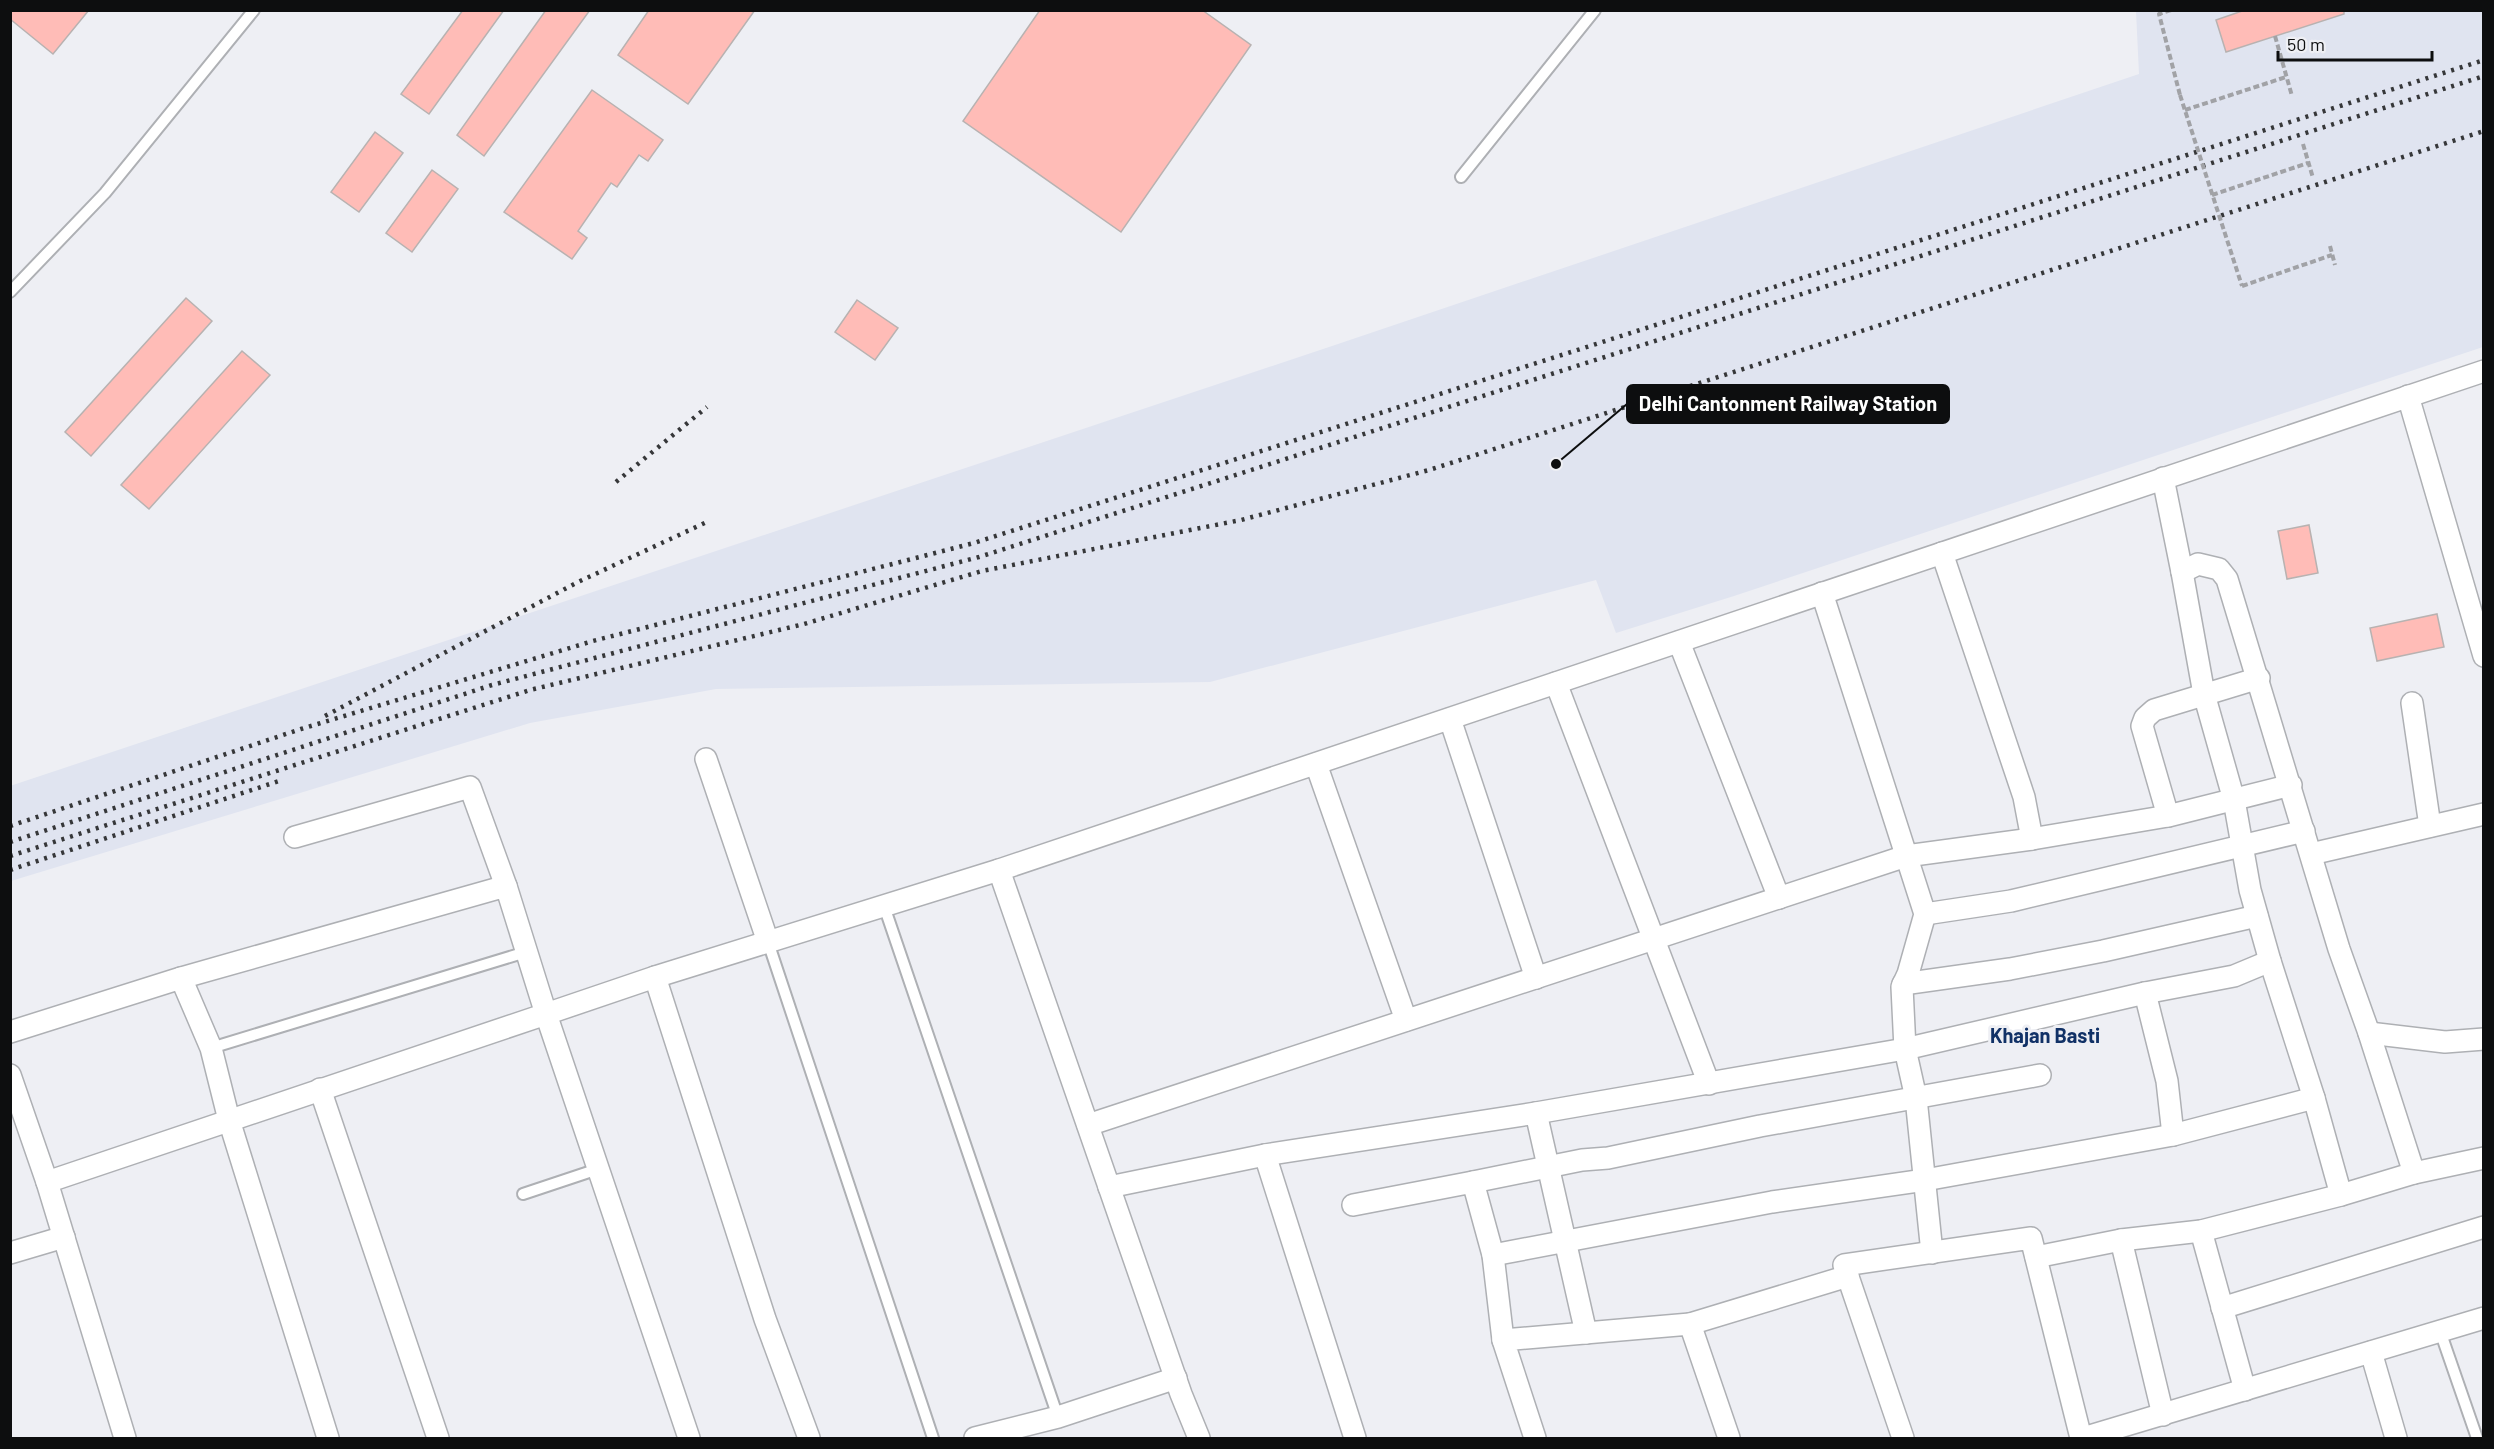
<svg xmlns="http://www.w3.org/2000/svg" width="2494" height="1449" font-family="Barlow,sans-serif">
  <rect width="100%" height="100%" fill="#eeeff4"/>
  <!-- built -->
  <polygon fill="#e0e4f0" points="2136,11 2483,11 2483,347 1734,596 1616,633 1596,580 1210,682 716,689 530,723 11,881 10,786 1335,345 2139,74"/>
  <!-- building -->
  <g fill="#ffbcb7" stroke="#b8b2b1" stroke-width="1.5">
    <polygon points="10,10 89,10 53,54 10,19"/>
    <polygon points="463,10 504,10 429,114 401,94"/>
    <polygon points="546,10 590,10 484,156 457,135"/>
    <polygon points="649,10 755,10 688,104 618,55"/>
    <polygon points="1040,10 1202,10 1251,45 1121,232 963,121"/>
    <polygon points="2245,10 2344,10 2344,14 2226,52 2216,20"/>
    <polygon points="592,90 663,140 648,161 639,155 617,187 611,183 578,231 587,238 572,259 504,212"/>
    <polygon points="375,132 403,153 359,212 331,192"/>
    <polygon points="432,170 458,189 412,252 386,233"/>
    <polygon points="186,298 212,321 91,456 65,432"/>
    <polygon points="857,300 898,328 875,360 835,332"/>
    <polygon points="242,351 270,375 149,509 121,485"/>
    <polygon points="2309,525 2318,573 2287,579 2278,531"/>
    <polygon points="2437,614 2444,647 2377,661 2370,628"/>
  </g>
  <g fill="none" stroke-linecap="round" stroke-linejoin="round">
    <!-- lane casing -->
    <g stroke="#aeb0b4" stroke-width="14">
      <g id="lane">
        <polyline points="1461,177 1595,10"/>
        <polyline points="10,292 105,193 254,10"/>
        <polyline points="884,906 1058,1417"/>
        <polyline points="768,942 933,1438"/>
        <polyline points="211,1048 526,952"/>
        <polyline points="523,1194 598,1169"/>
        <polyline points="2440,1331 2477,1438"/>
      </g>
    </g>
    <!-- street casing -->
    <g stroke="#aeb0b4" stroke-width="24">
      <g id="street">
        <polyline points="2408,396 2484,656"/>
        <polyline points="2163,478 2182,572"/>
        <polyline points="1942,553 2024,797 2032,839"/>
        <polyline points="1822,593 1925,914 1908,974 1902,987 1905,1049 1916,1098 1932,1253"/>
        <polyline points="1679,642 1779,898"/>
        <polyline points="1556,683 1709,1084"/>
        <polyline points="2412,703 2430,826"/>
        <polyline points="1450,719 1536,978"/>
        <polyline points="706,759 768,942"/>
        <polyline points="1316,764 1406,1020"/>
        <polyline points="2168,816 2142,726 2145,718 2154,710 2259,678"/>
        <polyline points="295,837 470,787 506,886"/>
        <polyline points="2311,854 2484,814"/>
        <polyline points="999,870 1181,1394 1199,1438"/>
        <polyline points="1925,914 2011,901 2304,831"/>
        <polyline points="655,977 765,1319 809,1438"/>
        <polyline points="181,978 211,1048 229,1120 328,1438"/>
        <polyline points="1903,984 2010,969 2103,951 2257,916"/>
        <polyline points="2145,993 2167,1081 2173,1135"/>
        <polyline points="10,1032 181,978 506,886 546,1014 47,1182 125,1438"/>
        <polyline points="2369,1033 2445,1042 2484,1039"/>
        <polyline points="10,1075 47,1182"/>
        <polyline points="320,1089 438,1438"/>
        <polyline points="1536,1113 1586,1333"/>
        <polyline points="1088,1125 1906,856 2032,839 2168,816 2291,785"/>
        <polyline points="1265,1155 1355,1438"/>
        <polyline points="1473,1182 1582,1160 1608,1158 1760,1126 2040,1075"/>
        <polyline points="1109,1187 1265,1155 1536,1113 1905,1049 2145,993 2234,976 2270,961"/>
        <polyline points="2341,1195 2314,1098 2270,961 2250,890 2234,800 2204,694 2182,572 2198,564 2219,569 2227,579 2339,949 2369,1033 2414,1173 2484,1158"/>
        <polyline points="1353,1205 1473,1182 1493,1255 1503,1340"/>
        <polyline points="2201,1231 2245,1390"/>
        <polyline points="2121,1240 2163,1415"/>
        <polyline points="10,1253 64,1237"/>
        <polyline points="1493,1255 1772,1202 1925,1180 2173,1135 2314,1098"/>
        <polyline points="2036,1257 2121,1240 2201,1231 2341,1195 2414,1173"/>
        <polyline points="2222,1308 2484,1227"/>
        <polyline points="1690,1324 1848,1276"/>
        <polyline points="2371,1352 2396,1438"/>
        <polyline points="689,1438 546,1014 655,977 999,870 2484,371"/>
        <polyline points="975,1438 1058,1417 1176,1378"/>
        <polyline points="1535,1438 1503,1340 1690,1324 1729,1438"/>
        <polyline points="1903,1438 1844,1265 2031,1238 2081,1438"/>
        <polyline points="2083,1438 2484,1318"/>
      </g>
    </g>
    <!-- path -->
    <g stroke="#a1a2a6" stroke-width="4" stroke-dasharray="6 3" stroke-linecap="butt">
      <polyline points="2171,10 2159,14 2180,95"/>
      <polyline points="2275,36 2292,96"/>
      <polyline points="2185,110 2286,77"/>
      <polyline points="2303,144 2313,178"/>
      <polyline points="2212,195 2308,163"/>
      <polyline points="2330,246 2335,265"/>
      <polyline points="2242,286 2332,255"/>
    </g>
    <!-- lane -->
    <use href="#lane" stroke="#fff" stroke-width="10"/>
    <!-- street -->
    <use href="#street" stroke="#fff" stroke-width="21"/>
    <!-- rail -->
    <g stroke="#363739" stroke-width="4.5" stroke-dasharray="3 6" stroke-linecap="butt">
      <polyline points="616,482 707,407"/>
      <polyline points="325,716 578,582 709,521"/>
      <polyline points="10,826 301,729 593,641 974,543 2484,60"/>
      <polyline points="10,842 492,685 979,557 2484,76"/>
      <polyline points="10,856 530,690 804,624 982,571 1241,520 1429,470 2484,131"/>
      <polyline points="10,870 279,781"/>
    </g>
    <!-- path-bridge -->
    <polyline stroke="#a1a2a6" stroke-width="4" stroke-dasharray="6 3" stroke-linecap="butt" points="2180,95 2242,286"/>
  </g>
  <g text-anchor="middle" stroke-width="6" stroke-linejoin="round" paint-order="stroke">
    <!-- neighbourhood labels -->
    <g font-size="20" font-weight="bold" fill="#113166" stroke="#eeeff4">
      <text x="2045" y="1043">Khajan Basti</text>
    </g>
  </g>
  <!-- callouts -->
  <path fill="none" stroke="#0d0e0f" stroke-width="2" d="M1556 464L1627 404"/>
  <circle fill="#0d0e0f" stroke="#eeeff4" stroke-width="2" cx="1556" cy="464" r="6"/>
  <rect fill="#0d0e0f" stroke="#0d0e0f" stroke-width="2" x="1627" y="385" width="322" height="38" rx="6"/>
  <g font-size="20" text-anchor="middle" font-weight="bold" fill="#fff">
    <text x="1788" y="411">Delhi Cantonment Railway Station</text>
  </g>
  <!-- border -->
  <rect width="2494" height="1449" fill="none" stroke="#0d0e0f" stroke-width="24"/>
  <!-- scale -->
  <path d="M2278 51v9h154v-9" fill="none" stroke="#0d0e0f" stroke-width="3"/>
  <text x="2287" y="51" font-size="18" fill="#0d0e0f" stroke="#eeeff4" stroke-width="4.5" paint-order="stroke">50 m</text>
</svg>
